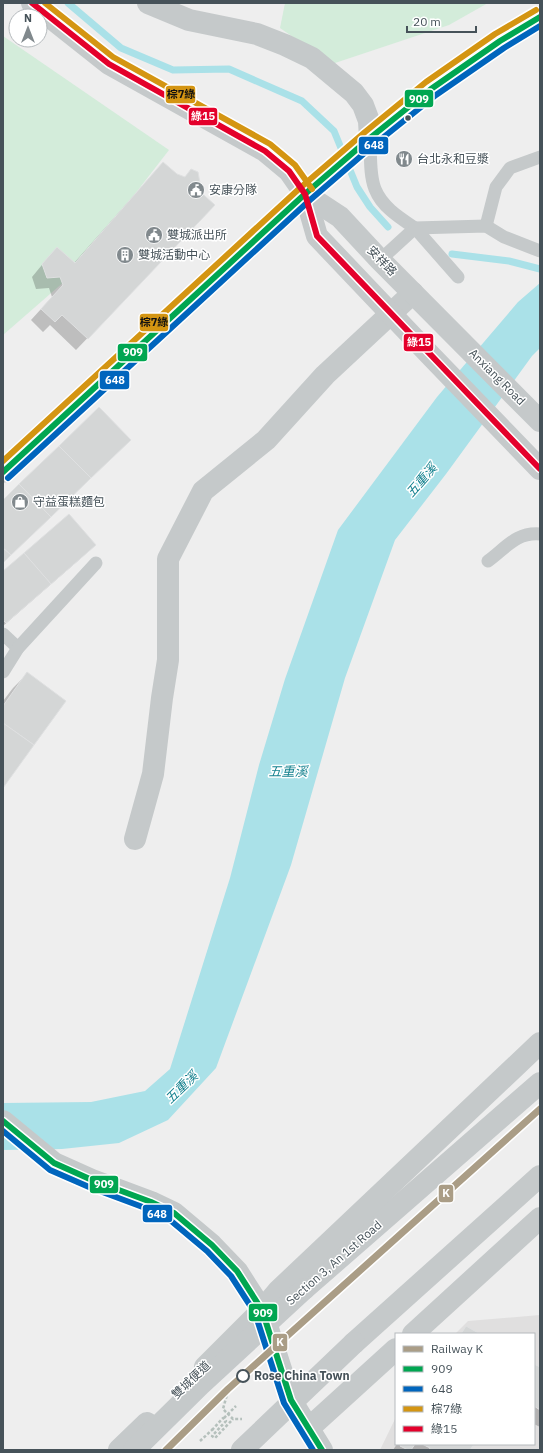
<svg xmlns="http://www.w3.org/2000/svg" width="543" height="1453" font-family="'IBM Plex Sans','Noto Sans TC',sans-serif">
  <rect width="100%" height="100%" fill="#eee"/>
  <!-- education -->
  <polygon fill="#e0dfdf" points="540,1315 540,1450 380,1450 396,1417 396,1444 534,1444 534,1334 455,1334 468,1321"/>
  <!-- green -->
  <g fill="#d3ecda">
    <polygon points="285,3 488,3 449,25 332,64 280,28"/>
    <polygon points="3,36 169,150 73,274 3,335"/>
  </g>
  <!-- water -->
  <polygon fill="#aae1e8" points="540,283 540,348 532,356 446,474 395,540 345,678 291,865 216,1068 168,1120 119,1143 62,1149 3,1150 3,1103 91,1102 145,1091 170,1069 230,878 259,765 285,679 338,530 437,397 518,302"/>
  <!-- shadow -->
  <g fill="#0003">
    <polygon points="191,171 194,188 214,206 76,350 50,325 43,332 31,320 52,297 49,288 36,289 32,277 46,260 74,263 152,175 177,175 184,178"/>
    <polygon points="95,545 80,559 3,626 3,572"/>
    <polygon points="27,674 3,786 3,701 13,688"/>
    <polygon points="534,1365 540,1368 540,1427 534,1424"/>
    <polygon points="397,1444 473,1444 469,1450 393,1450"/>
  </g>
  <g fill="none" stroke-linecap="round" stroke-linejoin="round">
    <!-- stream -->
    <g stroke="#aae1e8" stroke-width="7">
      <polyline points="68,3 121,48 173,70 229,69 302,101 334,131 357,187 370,207 388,227"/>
      <polyline points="452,254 509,261 540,269"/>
    </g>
  </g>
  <!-- building -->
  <g fill="#d4d6d6" stroke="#dfe0e1">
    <polygon points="163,162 177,174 185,177 191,169 198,172 200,183 196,188 215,205 88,339 62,315 55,322 41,309 63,285 60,277 47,278 42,264 57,247 75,263"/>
    <polygon points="99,407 131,440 91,478 59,446"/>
    <polygon points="59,446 91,478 51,517 19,484"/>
    <polygon points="19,484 51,517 11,555 3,548 3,500"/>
    <polygon points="69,514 96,545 51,584 24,553"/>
    <polygon points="3,548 11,555 3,563"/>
    <polygon points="24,553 51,584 6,623 3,620 3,571"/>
    <polygon points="27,672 66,701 34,745 3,723 3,706"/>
    <polygon points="3,723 34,745 3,788"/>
    <polygon points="466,1326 480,1334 461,1334"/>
    <polygon points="534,1364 540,1367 540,1410 534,1406"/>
    <polygon points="401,1444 415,1444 411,1450 408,1450 400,1446"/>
    <polygon points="422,1444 474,1444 470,1450 429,1450 430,1448"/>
  </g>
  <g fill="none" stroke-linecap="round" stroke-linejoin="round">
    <!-- path -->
    <g stroke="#b5c0bc" stroke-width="2.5" stroke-dasharray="3 2" stroke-linecap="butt">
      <polyline points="228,1391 223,1409 233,1419 242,1419"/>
      <polyline points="224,1418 236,1406"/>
      <polyline points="212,1430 223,1418 226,1421 212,1436 215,1438 233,1419"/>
      <polyline points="200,1441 213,1429"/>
    </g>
    <!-- service -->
    <g stroke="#c5c9ca" stroke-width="13">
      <path d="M370 138C371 154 369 174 375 189 382 207 400 218 415 228L380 260"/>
      <polyline points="486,226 496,187 510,168 540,157"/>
      <polyline points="415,228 486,226 504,237 540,251"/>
      <polyline points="415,228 458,277"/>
      <path d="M488 561C506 548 516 532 540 534"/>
      <polyline points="3,634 18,648"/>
      <polyline points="3,672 18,648 96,563"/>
    </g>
    <!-- minor -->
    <g stroke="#c5c9ca" stroke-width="22">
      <polyline points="148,3 189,20 257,34 285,45 312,58 354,93 363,105 369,121 370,138"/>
      <polyline points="135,839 153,774 162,698 168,660 168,559 203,491 266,440 325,375 413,293"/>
      <polyline points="3,1121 54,1163 92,1180 151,1202 174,1213 212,1245 237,1271 262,1310 291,1400 322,1450"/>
      <polyline points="205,1367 262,1310"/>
      <polyline points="119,1450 147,1423"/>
    </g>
    <!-- tertiary -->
    <g stroke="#c5c9ca" stroke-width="22">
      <polyline points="32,3 109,64 265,151 289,171 305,194 317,236 430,355 540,469"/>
      <polyline points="305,194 340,217 380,260 540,421"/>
      <polyline points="304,1289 540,1083"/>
      <polyline points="262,1310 278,1291 540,1043"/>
      <polyline points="413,1334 540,1218"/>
      <polyline points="354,1343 540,1176"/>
      <polyline points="308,1429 396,1349"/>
    </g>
    <!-- secondary -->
    <polyline stroke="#c7cacc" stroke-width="22" points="3,472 305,194 370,138 431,89 500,41 540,17"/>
    <!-- tertiary-bridge -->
    <g stroke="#c5c9ca" stroke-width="22">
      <polyline points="134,1450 200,1385 304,1289"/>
      <polyline points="242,1450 354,1343"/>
    </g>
    <!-- bus-1 casing -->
    <g stroke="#fff" stroke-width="9">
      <g id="bus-1">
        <polyline points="3,472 305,194 370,138 431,89 500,41 540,17"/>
        <polyline points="3,1121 54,1163 92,1180 151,1202 174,1213 212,1245 237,1271 262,1310 291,1400 322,1450"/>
      </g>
    </g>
    <!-- bus-2 casing -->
    <g stroke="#fff" stroke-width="9">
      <g id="bus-2">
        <polyline points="8,478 310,200 375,144 436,95 504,48 540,26"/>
        <polyline points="3,1131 50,1170 89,1187 148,1209 170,1220 207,1251 231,1276 255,1313 284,1403 313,1450"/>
      </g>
    </g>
    <!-- bus-3 casing -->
    <g stroke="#fff" stroke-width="9">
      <g id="bus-3">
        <polyline points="45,3 113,57 270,144 295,165 312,189"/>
        <polyline points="3,461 300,188 365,132 426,82 495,34 536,10"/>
      </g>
    </g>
    <!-- bus-4 casing -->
    <g stroke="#fff" stroke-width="9">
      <polyline id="bus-4" points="32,3 109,64 265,151 289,171 305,194 317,236 540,469"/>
    </g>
    <!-- bus-1 -->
    <use href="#bus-1" stroke="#00a651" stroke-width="6"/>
    <!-- bus-2 -->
    <use href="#bus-2" stroke="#0065bd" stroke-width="6"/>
    <!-- bus-3 -->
    <use href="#bus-3" stroke="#d49512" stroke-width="6"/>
    <!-- bus-4 -->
    <use href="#bus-4" stroke="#e4002b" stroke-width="6"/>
    <!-- rail-1 casing -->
    <g stroke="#fff" stroke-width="10">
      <polyline id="rail-1" points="166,1450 228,1389 540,1109"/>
    </g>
    <!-- rail-1 -->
    <use href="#rail-1" stroke="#aa9d86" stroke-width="7"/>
  </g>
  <!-- icons -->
  <defs>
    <g id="restaurant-disc" transform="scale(0.9)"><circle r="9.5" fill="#81898d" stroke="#fff"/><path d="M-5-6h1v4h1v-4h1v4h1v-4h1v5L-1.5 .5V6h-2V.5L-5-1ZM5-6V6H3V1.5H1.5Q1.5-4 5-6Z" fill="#fff"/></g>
    <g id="civic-disc" transform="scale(0.9)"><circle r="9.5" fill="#81898d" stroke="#fff"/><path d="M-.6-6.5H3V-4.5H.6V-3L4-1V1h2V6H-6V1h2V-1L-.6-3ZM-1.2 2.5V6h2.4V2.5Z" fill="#fff"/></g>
    <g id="building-disc" transform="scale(0.9)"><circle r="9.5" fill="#81898d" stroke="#fff"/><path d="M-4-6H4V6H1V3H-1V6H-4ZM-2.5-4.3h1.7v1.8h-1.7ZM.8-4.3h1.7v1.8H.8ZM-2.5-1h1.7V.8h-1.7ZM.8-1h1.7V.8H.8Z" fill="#fff"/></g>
    <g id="shop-disc" transform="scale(0.9)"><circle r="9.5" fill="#81898d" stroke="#fff"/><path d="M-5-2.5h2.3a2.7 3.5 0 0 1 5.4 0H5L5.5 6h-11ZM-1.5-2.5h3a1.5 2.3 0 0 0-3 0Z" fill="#fff"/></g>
  </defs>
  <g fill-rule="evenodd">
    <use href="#restaurant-disc" x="404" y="159"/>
    <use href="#civic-disc" x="196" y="190"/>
    <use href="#civic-disc" x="154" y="235"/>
    <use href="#building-disc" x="125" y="255"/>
    <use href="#shop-disc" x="20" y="502"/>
  </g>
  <!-- markers -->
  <circle fill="#465259" stroke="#fff" stroke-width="1.5" cx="408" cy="118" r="3.5"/>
  <circle fill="#fff" stroke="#465259" stroke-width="2" cx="243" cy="1376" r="6"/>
  <g text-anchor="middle" stroke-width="3" stroke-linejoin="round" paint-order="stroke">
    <!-- poi labels -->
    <g font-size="12" fill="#465259" stroke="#fff" text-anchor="start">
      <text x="417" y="163">台北永和豆漿</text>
      <text x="209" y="194">安康分隊</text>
      <text x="167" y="239">雙城派出所</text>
      <text x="138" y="259">雙城活動中心</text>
      <text x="33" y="506">守益蛋糕麵包</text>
    </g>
    <!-- street labels -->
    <g font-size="12" fill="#465259" stroke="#fff">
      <text transform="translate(382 261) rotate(46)" y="4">安祥路</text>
      <text transform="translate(497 377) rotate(45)" y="4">Anxiang Road</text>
      <text transform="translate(334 1263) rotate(-41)" y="4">Section 3, An 1st Road</text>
      <text transform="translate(191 1380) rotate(-44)" y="4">雙城便道</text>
    </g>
    <!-- stop labels -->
    <g font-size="12" font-weight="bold" fill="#465259" stroke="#fff" text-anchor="start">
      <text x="254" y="1380">Rose China Town</text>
    </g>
    <!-- water labels -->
    <g font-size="13" font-style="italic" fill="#15828f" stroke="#fff">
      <text transform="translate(421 480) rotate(-49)" y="5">五重溪</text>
      <text x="288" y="776">五重溪</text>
      <text transform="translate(181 1087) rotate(-44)" y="5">五重溪</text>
    </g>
  </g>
  <g stroke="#fff" stroke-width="1.5">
    <rect x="165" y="85" width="31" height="19" rx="4" fill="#d49512"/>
    <rect x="404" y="89" width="30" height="19" rx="4" fill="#00a651"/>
    <rect x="188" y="107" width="30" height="19" rx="4" fill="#e4002b"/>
    <rect x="358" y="136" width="31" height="19" rx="4" fill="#0065bd"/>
    <rect x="139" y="313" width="30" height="19" rx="4" fill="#d49512"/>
    <rect x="403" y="333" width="31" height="19" rx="4" fill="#e4002b"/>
    <rect x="117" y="343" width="31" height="19" rx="4" fill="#00a651"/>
    <rect x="99" y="370" width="31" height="20" rx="4" fill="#0065bd"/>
    <rect x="89" y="1175" width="30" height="19" rx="4" fill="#00a651"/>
    <rect x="438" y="1184" width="16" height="19" rx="4" fill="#aa9d86"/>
    <rect x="142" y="1204" width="31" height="19" rx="4" fill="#0065bd"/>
    <rect x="248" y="1303" width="30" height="19" rx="4" fill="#00a651"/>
    <rect x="272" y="1333" width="16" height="19" rx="4" fill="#aa9d86"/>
  </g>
  <g font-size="11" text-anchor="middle" font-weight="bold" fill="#fff">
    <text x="419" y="103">909</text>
    <text x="203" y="120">綠15</text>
    <text x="374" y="149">648</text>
    <text x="419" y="346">綠15</text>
    <text x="133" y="356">909</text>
    <text x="115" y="384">648</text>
    <text x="104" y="1188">909</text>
    <text x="446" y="1197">K</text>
    <text x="157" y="1218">648</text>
    <text x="263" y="1317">909</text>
    <text x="280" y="1346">K</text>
  </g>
  <g font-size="11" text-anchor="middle" font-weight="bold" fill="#111">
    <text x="181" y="98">棕7綠</text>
    <text x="154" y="326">棕7綠</text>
  </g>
  <!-- border -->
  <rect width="543" height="1453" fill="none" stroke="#465259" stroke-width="8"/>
  <!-- legend -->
  <rect x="395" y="1333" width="140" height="112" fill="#ffffff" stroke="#b5babd"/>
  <rect x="403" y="1346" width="20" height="6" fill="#aa9d86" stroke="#b5babd"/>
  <text x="431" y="1353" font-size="12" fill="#465259">Railway K</text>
  <rect x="403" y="1366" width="20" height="6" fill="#00a651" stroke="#b5babd"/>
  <text x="431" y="1373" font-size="12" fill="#465259">909</text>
  <rect x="403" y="1386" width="20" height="6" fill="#0065bd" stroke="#b5babd"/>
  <text x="431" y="1393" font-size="12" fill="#465259">648</text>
  <rect x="403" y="1406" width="20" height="6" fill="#d49512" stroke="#b5babd"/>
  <text x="431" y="1413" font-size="12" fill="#465259">棕7綠</text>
  <rect x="403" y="1426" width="20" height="6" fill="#e4002b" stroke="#b5babd"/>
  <text x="431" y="1433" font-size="12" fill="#465259">綠15</text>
  <!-- north arrow -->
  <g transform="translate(28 28)"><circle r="19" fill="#ffffff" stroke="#b5babd"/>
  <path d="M0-3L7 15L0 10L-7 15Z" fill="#81898d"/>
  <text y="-6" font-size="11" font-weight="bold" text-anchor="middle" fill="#465259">N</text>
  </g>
  <!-- scale -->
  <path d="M407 26v6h69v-6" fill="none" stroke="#465259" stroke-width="2"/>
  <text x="413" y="26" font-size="12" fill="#465259" stroke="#ffffff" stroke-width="3" paint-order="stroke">20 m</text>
</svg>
